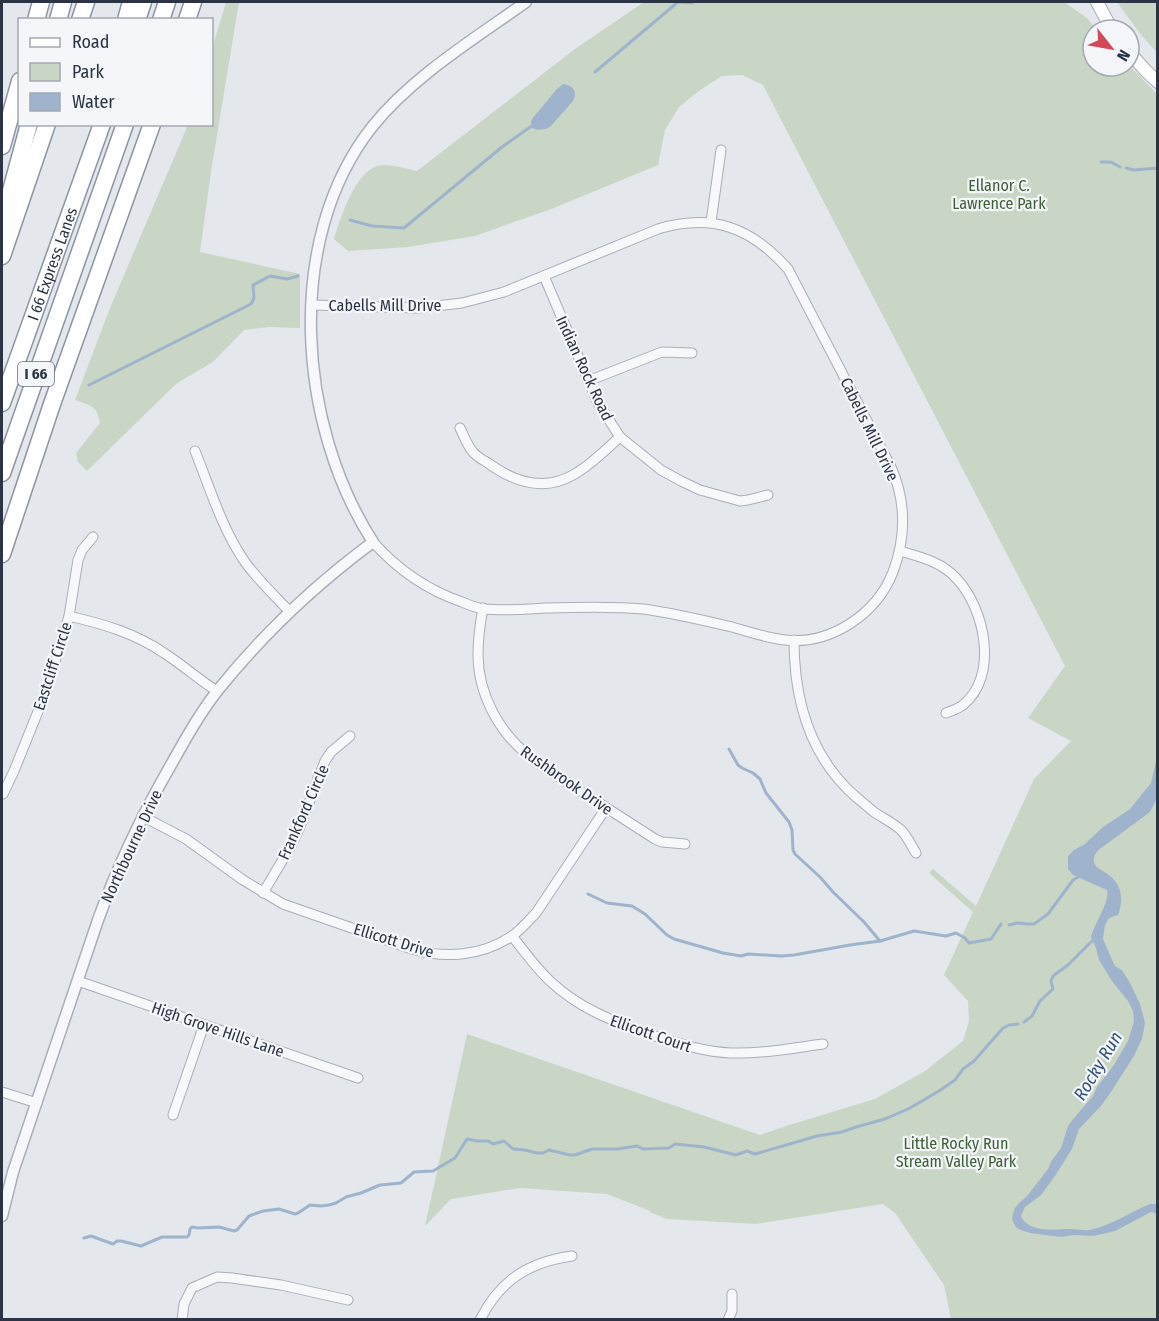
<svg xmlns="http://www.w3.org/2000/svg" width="1159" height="1321" font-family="'Fira Sans Condensed',sans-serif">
  <rect width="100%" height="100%" fill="#e4e7ec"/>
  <!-- green -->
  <g fill="#c9d6c5">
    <path d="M226 2H239L211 172 200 252 300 274V328L268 327 244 330 214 361 176 384 87 471 78 462 76 453 100 423C97 405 91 406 75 400L110 308 188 125 212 124V49Z"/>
    <path d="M644 2H1064L1087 18 1097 30H1093V66L1129 65 1157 94V1319H951L944 1285 895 1213 883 1204 756 1224 667 1219 650 1212V1211L607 1194 520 1188 451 1199 425 1226 467 1034 760 1135 786 1126 875 1099 925 1071 963 1041 969 1021 968 1001 944 975 973 912 929 873 933 869 976 906 1034 779 1071 741 1028 718 1065 666 763 85 742 75 722 76 700 90 679 107 665 130 658 165 554 208 475 236 408 247 348 251 334 239C341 218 356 165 384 165 395 165 407 169 417 171L575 49Z"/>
    <polygon points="1117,2 1157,2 1157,53 1138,31"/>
  </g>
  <!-- water -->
  <g fill="#9fb4cc">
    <path d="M563 84C573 85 578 92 573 101L550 127C544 130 538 131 532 128L531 122 532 119 556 90Z"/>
    <path d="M1157 757V798L1150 812 1104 846C1096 850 1089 861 1098 868 1102 871 1107 873 1110 876 1123 886 1123 902 1118 915L1109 918 1105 925 1103 939 1113 962 1115 966 1122 970 1130 983 1140 1004 1145 1023 1142 1039 1134 1056 1111 1092 1101 1106 1079 1129 1072 1149 1055 1176 1041 1195 1025 1207 1021 1216C1029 1234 1056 1229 1072 1229 1078 1229 1084 1231 1090 1230 1112 1225 1130 1212 1150 1204H1157V1216L1155 1213 1151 1212 1115 1231 1093 1236 1074 1235 1061 1237 1030 1233 1018 1229 1015 1226 1012 1219 1013 1214 1015 1208 1019 1203 1027 1196 1048 1169 1052 1160 1061 1148 1068 1126 1074 1118 1093 1096 1097 1087 1114 1065 1128 1041 1134 1021 1133 1011 1128 1001 1112 981 1099 960 1096 948 1091 937C1094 924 1110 902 1107 890L1073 875 1068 869V856L1074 850 1085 844 1103 827 1130 809 1151 783Z"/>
  </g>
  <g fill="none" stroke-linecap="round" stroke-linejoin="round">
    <!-- stream -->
    <g stroke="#9fb4cc" stroke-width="3">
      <polyline points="595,72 678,2 692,3 693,2"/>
      <polyline points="1101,162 1111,162 1120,167"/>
      <polyline points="1126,168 1134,170 1158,168"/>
      <polyline points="350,220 372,226 404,228 502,147 533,125"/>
      <polyline points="89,385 251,304 254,298 253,285 270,276 287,279 298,276"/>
      <polyline points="729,749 738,765 742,768 753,773 760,779 766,793 789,822 792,830 793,850 795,854 820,877 833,892 864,922 880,941"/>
      <polyline points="588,894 607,903 632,906 645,914 667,935 674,939 723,953 741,956 748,954 781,956 794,955 850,945 880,941 914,931 946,936 956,933 965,938 969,943 991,939 1001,924"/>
      <polyline points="1009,925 1017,923 1028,924 1034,924 1048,914 1073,880 1078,877"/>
      <polyline points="1024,1022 1032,1016 1040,1001 1053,989 1051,981 1053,976 1068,965 1095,938"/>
      <polyline points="84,1238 91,1236 113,1244 117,1241 121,1241 141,1246 162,1237 187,1237 189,1235 190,1229 192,1227 198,1228 219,1227 234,1231 237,1230 249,1216 263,1211 279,1209 295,1214 298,1213 310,1205 321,1206 329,1205 336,1203 346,1197 361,1193 380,1185 401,1183 414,1172 433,1171 455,1158 467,1139 477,1141 488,1141 493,1144 504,1141 513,1149 525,1150 537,1153 543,1153 549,1150 570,1155 575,1155 592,1149 617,1149 637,1146 643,1149 669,1148 675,1144 704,1147 736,1155 747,1151 755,1154 817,1136 842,1132 856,1127 885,1119 910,1108 939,1091 955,1080 963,1069 974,1061 1003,1028 1009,1025 1018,1024"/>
    </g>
    <!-- minor casing -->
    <g stroke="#a9aeb7" stroke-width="11">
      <g id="minor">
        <polyline points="711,222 721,150"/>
        <polyline points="544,276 598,403 620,437 661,470 681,481 700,490 740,501 748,500 768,495"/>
        <path d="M312 305 418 308 462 303 504 292 658 229C712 213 751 227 788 269L891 467C906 501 906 537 893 572 876 615 830 645 785 640 767 638 749 632 732 627 702 620 673 613 643 609 611 606 579 607 547 608 526 609 505 611 484 609 476 608 469 605 462 602 427 590 398 570 373 542"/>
        <polyline points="588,381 662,352 692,353"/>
        <path d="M460 428C464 436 467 445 473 452 477 457 483 460 488 463 514 482 543 492 573 475 591 465 605 450 620 437"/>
        <path d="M195 451C210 488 222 529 245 562 258 580 274 595 289 611"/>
        <path d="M900 551C921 557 942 562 957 579 985 609 999 676 963 705 958 709 951 711 946 713"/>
        <path d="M483 608C480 624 478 638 478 654 478 695 500 735 533 759 545 769 558 776 571 785 599 803 627 821 655 839L662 842 685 844"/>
        <path d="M69 616C103 624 135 633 164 653 183 665 199 680 217 691"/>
        <path d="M794 640C794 700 809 756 856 797 862 802 868 807 874 812 883 818 893 823 901 830 907 836 911 845 916 853"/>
        <polyline points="3,794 14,771 45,694 69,616 78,560 82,550 93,537"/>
        <path d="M142 816 186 839 243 880 283 904 412 949C445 959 482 956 512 936 521 930 528 921 536 913L606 808"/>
        <polyline points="263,893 291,846 299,829 325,761 331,752 350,736"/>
        <path d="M512 936C524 951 536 968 550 981 582 1011 616 1022 655 1036 680 1044 705 1052 731 1053 762 1054 793 1048 823 1044"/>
        <polyline points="78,981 358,1078"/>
        <polyline points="2,1092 37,1103"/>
        <polyline points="173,1115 204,1025"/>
        <polyline points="182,1320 184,1304 192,1288 217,1277 232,1278 281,1285 348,1300"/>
        <path d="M480 1320C500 1280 529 1262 572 1256"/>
        <polyline points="728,1320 732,1311 732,1294"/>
      </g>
    </g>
    <!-- tertiary casing -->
    <g stroke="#a9aeb7" stroke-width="13">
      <path id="tertiary" d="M2 1216 13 1172 98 920C118 865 142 815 172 763 186 738 200 713 218 690 263 634 315 585 373 542 298 426 283 240 372 127 412 77 474 39 526 2"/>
    </g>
    <!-- secondary casing -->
    <g stroke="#a9aeb7" stroke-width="14">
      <g id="secondary">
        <polyline points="1097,2 1112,30"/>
        <polyline points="1129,52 1146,71 1158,82"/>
      </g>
    </g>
    <!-- motorway casing -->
    <g stroke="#8b94a3" stroke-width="19">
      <g id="motorway">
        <polyline points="36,20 41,2"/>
        <polyline points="58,20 63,2"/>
        <polyline points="80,20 86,2"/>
        <polyline points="126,20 131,2"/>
        <polyline points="137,20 143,2"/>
        <polyline points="161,20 167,2"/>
        <polyline points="187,20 193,2"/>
        <polyline points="2,146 20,81"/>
        <polyline points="2,224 29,124"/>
        <polyline points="2,256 47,124"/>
        <path id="s1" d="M2 403 102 124"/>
        <polyline points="2,473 125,124"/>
        <polyline points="2,554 52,404 152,124"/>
      </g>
    </g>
    <!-- minor -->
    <use href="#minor" stroke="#f7f8fa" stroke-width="9"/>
    <!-- tertiary -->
    <use href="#tertiary" stroke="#f7f8fa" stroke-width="10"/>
    <!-- secondary -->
    <use href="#secondary" stroke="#fff" stroke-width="12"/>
    <!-- motorway -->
    <use href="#motorway" stroke="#fff" stroke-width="16"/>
  </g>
  <g text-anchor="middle" stroke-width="4.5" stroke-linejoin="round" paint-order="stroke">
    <!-- shield labels -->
    <rect fill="#f4f6f9" stroke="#676e7b" stroke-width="1.5" x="18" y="362" width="36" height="24" rx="4.5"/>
    <g font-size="15" font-weight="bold" fill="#2b3445">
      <text x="36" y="379">I 66</text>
    </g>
    <!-- park labels -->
    <g font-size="16" fill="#3f6138" stroke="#f4f6f9">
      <text x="999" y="191">Ellanor C.<tspan x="999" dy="18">Lawrence Park</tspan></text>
      <text x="956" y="1149">Little Rocky Run<tspan x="956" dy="18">Stream Valley Park</tspan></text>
    </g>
    <!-- street labels -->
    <g font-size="16" fill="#2b3445" stroke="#f4f6f9">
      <text dy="6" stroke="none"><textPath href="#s1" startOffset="148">I 66 Express Lanes</textPath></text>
      <text x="385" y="311">Cabells Mill Drive</text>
      <text transform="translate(585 368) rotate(65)" y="6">Indian Rock Road</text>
      <text transform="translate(870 429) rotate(64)" y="6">Cabells Mill Drive</text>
      <text transform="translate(52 666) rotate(-72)" y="6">Eastcliff Circle</text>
      <text transform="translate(567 780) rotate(35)" y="6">Rushbrook Drive</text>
      <text transform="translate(303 812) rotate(-66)" y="6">Frankford Circle</text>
      <text transform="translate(131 846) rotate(-65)" y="6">Northbourne Drive</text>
      <text transform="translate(394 940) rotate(17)" y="6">Ellicott Drive</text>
      <text transform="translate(218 1029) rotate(19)" y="6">High Grove Hills Lane</text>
      <text transform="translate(651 1033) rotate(19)" y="6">Ellicott Court</text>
    </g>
    <!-- water labels -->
    <g font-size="18" font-style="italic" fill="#34527a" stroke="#f4f6f9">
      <text transform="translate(1098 1066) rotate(-59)" y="6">Rocky Run</text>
    </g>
  </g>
  <!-- border -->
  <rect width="1159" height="1321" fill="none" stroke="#2b3445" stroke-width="6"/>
  <!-- legend -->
  <rect x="18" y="18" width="195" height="108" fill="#f4f6f9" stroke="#a4a8b1" stroke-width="1.5"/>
  <rect x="30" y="38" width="30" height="9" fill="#ffffff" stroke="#a4a8b1" stroke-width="1.5"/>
  <text x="72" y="48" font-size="18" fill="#2b3445">Road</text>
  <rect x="30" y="63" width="30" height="18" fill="#c9d6c5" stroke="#a4a8b1" stroke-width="1.5"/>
  <text x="72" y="78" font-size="18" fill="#2b3445">Park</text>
  <rect x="30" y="93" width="30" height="18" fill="#9fb4cc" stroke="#a4a8b1" stroke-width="1.5"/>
  <text x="72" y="108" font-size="18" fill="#2b3445">Water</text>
  <!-- north arrow -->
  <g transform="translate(1111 48) rotate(121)"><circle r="28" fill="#f4f6f9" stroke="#a4a8b1" stroke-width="1.5"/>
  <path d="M0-4.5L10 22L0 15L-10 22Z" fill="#d1495b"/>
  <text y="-9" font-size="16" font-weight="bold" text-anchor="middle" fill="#2b3445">N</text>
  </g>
</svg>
